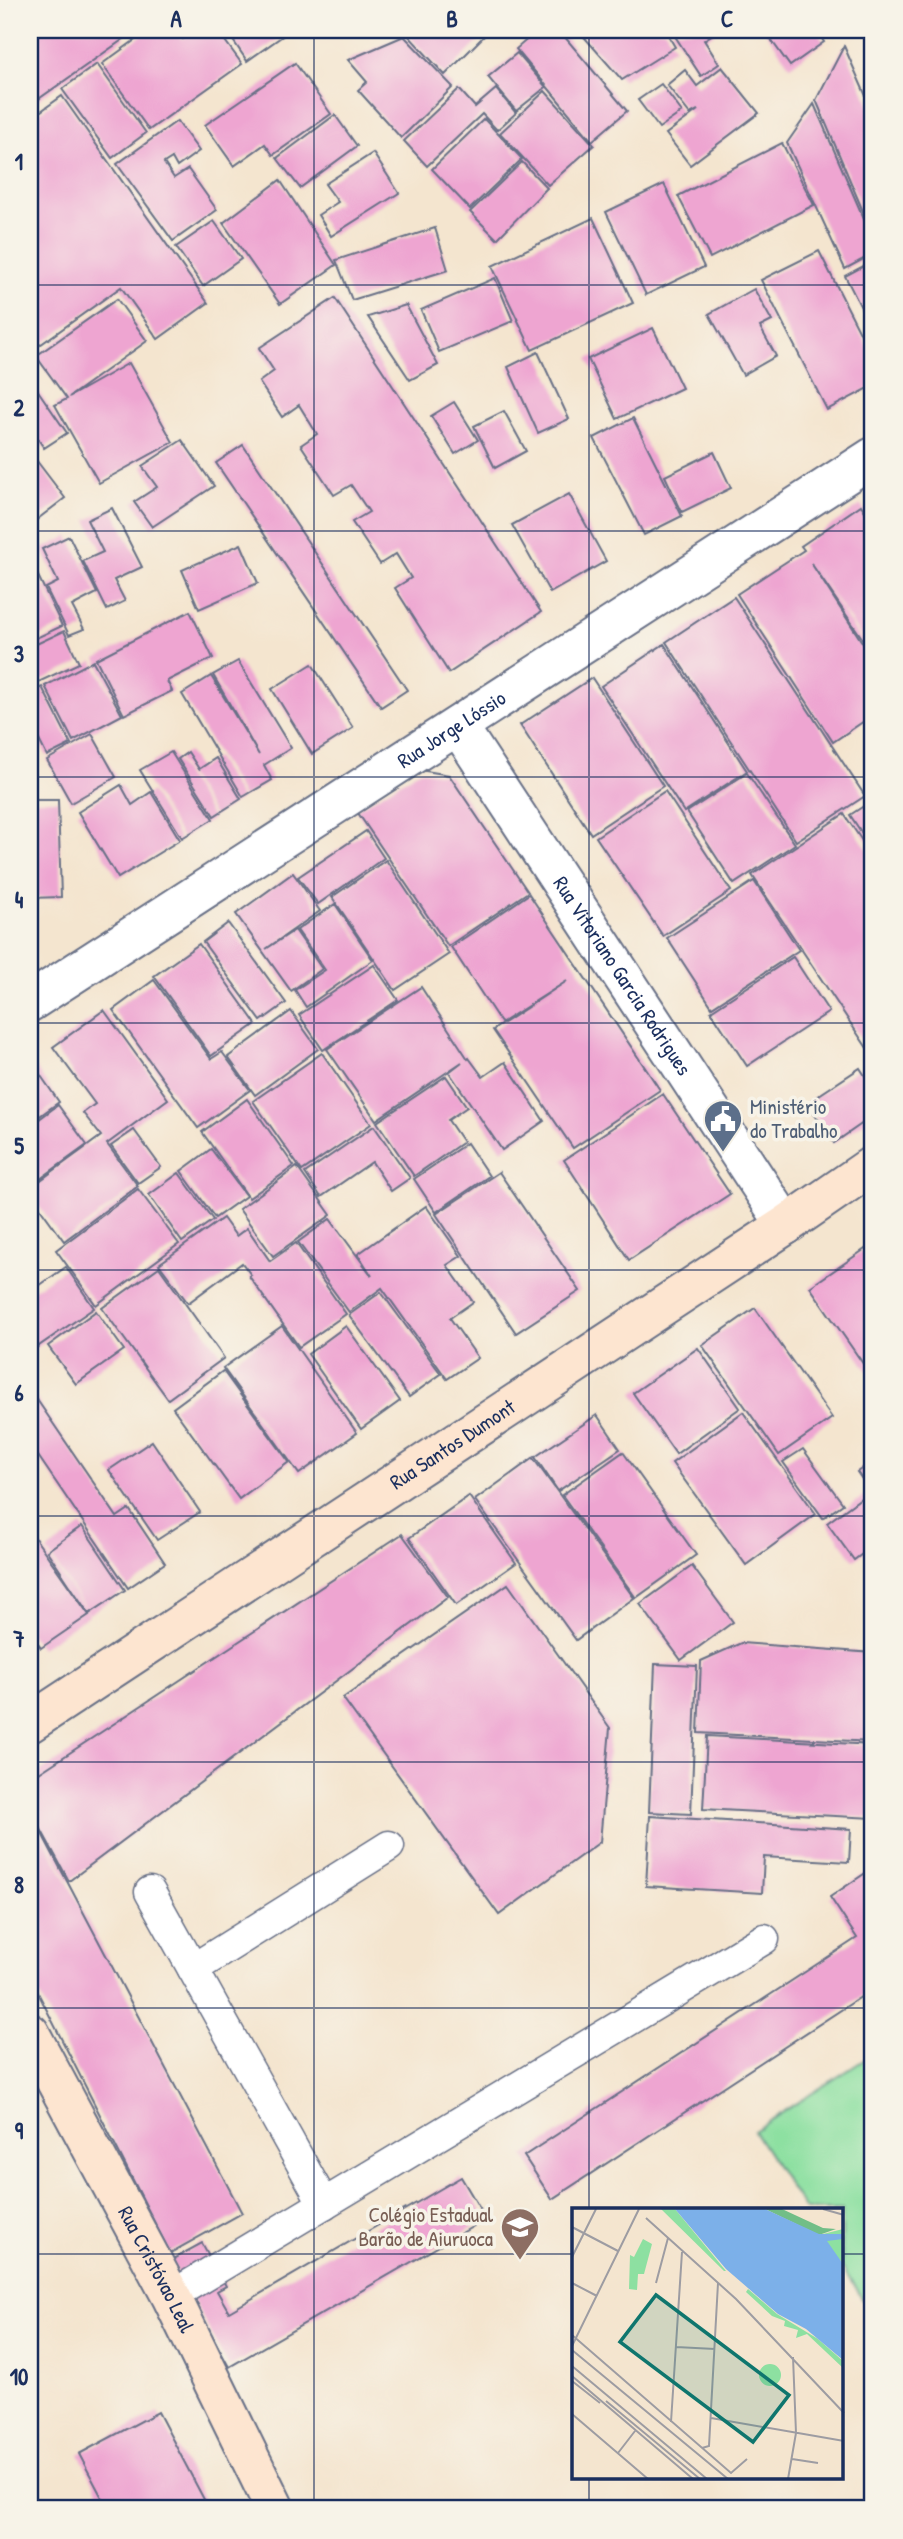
<svg xmlns="http://www.w3.org/2000/svg" width="903" height="2539" font-family="'Patrick Hand',sans-serif">
  <rect width="100%" height="100%" fill="#f7f3e8"/>
  <filter id="ink" filterUnits="userSpaceOnUse"><feTurbulence type="fractalNoise" baseFrequency=".0143" numOctaves="2"/><feDisplacementMap in="SourceGraphic" scale="14" xChannelSelector="R" yChannelSelector="G"/><feConvolveMatrix kernelMatrix="1 2 1 2 8 2 1 2 1" color-interpolation-filters="sRGB"/></filter>
  <filter id="wash" filterUnits="userSpaceOnUse"><feTurbulence type="fractalNoise" baseFrequency=".00686" numOctaves="4" result="noise"/><feDisplacementMap in="SourceGraphic" scale="28" xChannelSelector="R" yChannelSelector="G"/><feGaussianBlur stdDeviation="1.57" result="paint"/><feColorMatrix in="noise" values="0 0 0 0 0 0 0 0 0 0 0 0 0 0 0 0 0 1.4 0 .05"/><feComposite in="paint" operator="in"/></filter>
  <g filter="url(#wash)">
    <rect width="100%" height="100%" fill="#f4e5cf"/>
    <!-- green -->
    <polygon fill="#8de0a1" stroke="#548880" stroke-width="2" points="873,2054 873,2316 842,2267 842,2210 805,2210 754,2131"/>
    <g id="blocks">
      <!-- building -->
      <g fill="#eea5d1">
        <polygon points="30,30 119,30 125,38 30,105"/>
        <polygon points="149,30 176,30 183,39 196,30 217,30 242,64 149,130 102,64"/>
        <polygon points="226,30 291,30 247,61"/>
        <polygon points="418,30 482,30 486,34 445,75 407,34"/>
        <polygon points="538,30 559,30 627,111 592,141 516,49"/>
        <polygon points="578,30 621,30 610,36 623,30 665,30 675,47 622,80"/>
        <polygon points="671,30 719,30 704,40 719,64 701,76"/>
        <polygon points="764,30 816,30 824,42 790,66"/>
        <polygon points="404,36 453,87 401,138 358,90 367,82 348,60"/>
        <polygon points="844,46 873,112 873,235 816,100"/>
        <polygon points="517,53 546,87 516,111 488,77"/>
        <polygon points="295,63 331,114 273,155 265,144 234,166 205,125"/>
        <polygon points="97,64 146,133 112,158 62,89"/>
        <polygon points="722,67 759,113 690,165 666,134 698,110 690,114 667,85 685,70 697,86"/>
        <polygon points="661,84 682,112 659,128 638,100"/>
        <polygon points="459,89 475,107 496,89 516,113 497,130 482,114 427,166 404,141"/>
        <polygon points="545,91 594,145 548,185 500,133"/>
        <polygon points="62,96 208,303 158,339 121,287 30,352 30,119"/>
        <polygon points="814,104 873,240 873,254 845,269 787,143"/>
        <polygon points="335,115 357,146 300,188 277,158"/>
        <polygon points="484,119 522,159 470,209 432,169"/>
        <polygon points="177,121 199,151 177,167 172,158 164,163 174,178 188,169 217,210 173,241 117,164"/>
        <polygon points="782,143 814,205 710,258 678,196"/>
        <polygon points="373,153 399,193 331,236 318,215 338,202 325,184"/>
        <polygon points="522,162 547,188 497,239 470,212"/>
        <polygon points="280,180 336,265 280,304 223,223"/>
        <polygon points="664,184 704,267 646,295 606,212"/>
        <polygon points="593,218 633,303 532,350 492,266"/>
        <polygon points="214,221 241,259 203,286 176,247"/>
        <polygon points="435,228 448,270 352,300 336,260"/>
        <polygon points="819,251 873,358 873,386 827,410 761,280"/>
        <polygon points="873,261 873,331 845,276"/>
        <polygon points="495,278 513,321 439,352 421,310"/>
        <polygon points="754,289 772,321 760,327 776,356 743,375 709,314"/>
        <polygon points="335,298 541,612 449,673 395,588 411,578 396,554 380,564 352,522 369,512 351,485 334,495 301,445 317,434 299,405 282,417 259,382 274,371 259,348"/>
        <polygon points="117,299 147,341 69,397 129,363 173,442 99,483 55,405 67,399 36,356"/>
        <polygon points="406,305 438,365 410,380 368,317"/>
        <polygon points="653,328 682,388 617,419 588,359"/>
        <polygon points="538,352 569,419 538,433 508,367"/>
        <polygon points="30,379 67,433 44,448 30,427"/>
        <polygon points="454,402 478,440 455,454 431,416"/>
        <polygon points="504,411 526,451 495,468 474,426"/>
        <polygon points="633,418 682,516 644,535 594,438"/>
        <polygon points="182,440 214,486 152,527 134,502 157,487 142,466"/>
        <polygon points="243,445 407,690 381,707 216,463"/>
        <polygon points="30,452 65,498 30,525"/>
        <polygon points="714,452 731,488 682,512 665,476"/>
        <polygon points="569,494 606,561 550,593 512,525"/>
        <polygon points="861,505 873,524 873,654 811,563 873,659 873,715 833,742 737,594 804,550 801,546"/>
        <polygon points="112,508 142,567 114,580 125,601 107,610 83,561 103,552 87,520"/>
        <polygon points="69,536 97,593 72,606 84,629 69,635 46,588 58,582 42,549"/>
        <polygon points="241,544 258,583 199,609 182,570"/>
        <polygon points="30,559 62,626 30,641"/>
        <polygon points="734,597 865,796 796,841 666,642"/>
        <polygon points="190,611 213,658 167,681 172,691 124,715 96,659"/>
        <polygon points="64,631 79,663 30,686 30,647"/>
        <polygon points="664,644 747,771 684,812 601,686"/>
        <polygon points="93,661 122,715 73,741 45,686"/>
        <polygon points="238,661 291,748 264,765 272,780 243,797 182,694 211,676 259,755 213,675"/>
        <polygon points="312,664 353,728 312,754 272,689"/>
        <polygon points="592,678 663,786 591,834 520,725"/>
        <polygon points="42,687 71,744 47,756 30,722 30,693"/>
        <polygon points="92,734 116,777 71,803 47,760"/>
        <polygon points="171,752 213,819 182,838 140,770"/>
        <polygon points="188,752 199,769 216,758 241,799 214,816 178,759"/>
        <polygon points="420,770 449,775 528,892 448,946 356,810"/>
        <polygon points="747,773 795,844 734,884 687,812"/>
        <polygon points="121,785 132,805 151,792 180,840 118,878 78,812"/>
        <polygon points="665,791 731,891 663,936 596,837"/>
        <polygon points="30,800 58,800 61,897 30,898"/>
        <polygon points="873,800 873,850 850,815"/>
        <polygon points="844,814 873,857 873,1057 752,875"/>
        <polygon points="366,831 384,858 318,904 298,877"/>
        <polygon points="386,860 449,954 395,990 332,897"/>
        <polygon points="293,873 320,911 266,949 295,930 322,969 291,991 236,914"/>
        <polygon points="754,881 799,950 712,1007 667,938"/>
        <polygon points="529,894 660,1090 573,1148 493,1030 567,981 501,1023 451,947"/>
        <polygon points="335,904 373,960 306,1007 295,990 325,970 297,930"/>
        <polygon points="228,923 286,1003 261,1021 203,942"/>
        <polygon points="199,944 256,1024 211,1056 154,976"/>
        <polygon points="793,957 829,1012 747,1066 711,1011"/>
        <polygon points="374,965 398,1000 323,1050 299,1015"/>
        <polygon points="154,980 211,1059 222,1052 250,1090 198,1128 113,1010"/>
        <polygon points="421,987 468,1059 469,1058 483,1077 505,1062 544,1121 502,1150 449,1072 462,1062 376,1120 327,1049"/>
        <polygon points="104,1010 168,1099 107,1144 138,1186 64,1241 30,1194 30,1188 101,1136 83,1113 95,1104 53,1047"/>
        <polygon points="291,1011 318,1049 255,1095 228,1057"/>
        <polygon points="322,1053 371,1124 302,1171 253,1101"/>
        <polygon points="30,1060 59,1102 30,1123"/>
        <polygon points="860,1068 873,1088 873,1116 834,1143 807,1103"/>
        <polygon points="446,1076 467,1107 448,1120 463,1142 414,1176 377,1122"/>
        <polygon points="663,1094 730,1194 629,1260 564,1160"/>
        <polygon points="247,1099 294,1166 249,1198 202,1132"/>
        <polygon points="58,1105 87,1145 33,1184 30,1180 30,1126"/>
        <polygon points="374,1126 410,1178 391,1191 372,1162 321,1197 305,1173"/>
        <polygon points="134,1130 161,1167 138,1183 111,1146"/>
        <polygon points="467,1143 489,1176 436,1212 414,1179"/>
        <polygon points="211,1149 246,1196 215,1218 181,1171"/>
        <polygon points="297,1167 331,1215 273,1256 239,1209"/>
        <polygon points="499,1172 580,1291 516,1333 436,1214"/>
        <polygon points="179,1173 213,1220 182,1242 149,1195"/>
        <polygon points="138,1189 179,1244 96,1305 56,1250"/>
        <polygon points="426,1206 461,1256 447,1265 473,1302 450,1318 478,1358 447,1379 382,1288 349,1312 298,1242 330,1219 372,1276 358,1254"/>
        <polygon points="223,1218 236,1236 247,1228 270,1261 296,1243 346,1314 299,1347 249,1276 251,1275 242,1263 188,1303 159,1264"/>
        <polygon points="871,1245 873,1247 873,1378 810,1287"/>
        <polygon points="66,1267 94,1308 30,1352 30,1292"/>
        <polygon points="159,1267 224,1358 168,1399 102,1308"/>
        <polygon points="381,1292 441,1374 409,1397 349,1315"/>
        <polygon points="755,1308 832,1418 779,1455 702,1345"/>
        <polygon points="96,1311 124,1350 76,1384 48,1346"/>
        <polygon points="282,1326 357,1433 299,1474 223,1368"/>
        <polygon points="346,1326 400,1401 361,1429 308,1354"/>
        <polygon points="698,1348 740,1408 676,1454 633,1393"/>
        <polygon points="223,1371 289,1462 239,1499 173,1408"/>
        <polygon points="31,1391 117,1517 129,1509 165,1563 128,1588 30,1444"/>
        <polygon points="743,1412 816,1514 746,1565 672,1463"/>
        <polygon points="597,1415 620,1449 558,1491 535,1457"/>
        <polygon points="152,1441 200,1512 157,1540 109,1470"/>
        <polygon points="803,1449 843,1504 823,1518 783,1462"/>
        <polygon points="623,1452 696,1555 636,1598 562,1495"/>
        <polygon points="533,1458 634,1598 576,1640 475,1500"/>
        <polygon points="873,1461 873,1495 857,1472"/>
        <polygon points="868,1493 873,1500 873,1546 854,1560 827,1523"/>
        <polygon points="469,1496 516,1563 456,1605 409,1538"/>
        <polygon points="82,1526 125,1590 89,1614 47,1551"/>
        <polygon points="30,1531 89,1615 41,1648 30,1633"/>
        <polygon points="402,1534 448,1597 69,1881 30,1809 30,1779"/>
        <polygon points="692,1566 733,1622 681,1660 640,1604"/>
        <polygon points="508,1584 610,1728 600,1842 499,1915 343,1698"/>
        <polygon points="741,1643 873,1653 873,1742 698,1733 701,1661"/>
        <polygon points="655,1664 697,1666 691,1814 649,1812"/>
        <polygon points="707,1736 873,1745 873,1818 703,1809"/>
        <polygon points="30,1811 242,2213 170,2253 30,1977"/>
        <polygon points="650,1816 851,1829 849,1862 764,1857 762,1893 646,1886"/>
        <polygon points="873,1868 873,1989 552,2199 524,2156 857,1938 830,1897"/>
        <polygon points="461,2177 486,2219 229,2367 171,2260 202,2243 226,2286 217,2291 229,2312"/>
        <polygon points="158,2412 209,2509 108,2509 79,2454"/>
      </g>
    </g>
  </g>
  <g filter="url(#ink)">
    <use href="#blocks" fill-opacity="0" stroke="#676f86" stroke-width="2"/>
    <g fill="none" stroke-linecap="round" stroke-linejoin="round">
      <!-- lane casing -->
      <g stroke="#676f86" stroke-width="33">
        <g id="lane">
          <polyline points="150,1892 324,2204"/>
          <polyline points="193,1969 389,1846"/>
          <polyline points="171,2296 764,1939"/>
        </g>
      </g>
      <!-- street casing -->
      <g stroke="#676f86" stroke-width="42">
        <g id="street">
          <path id="s1" d="M458 726 786 1225"/>
          <path id="s2" d="M30 1002 873 457"/>
        </g>
      </g>
      <!-- secondary casing -->
      <g stroke="#676f86" stroke-width="42">
        <g id="secondary">
          <path id="s3" d="M30 1723 786 1225 873 1165"/>
          <path id="s4" d="M30 2033 171 2296 275 2509"/>
        </g>
      </g>
      <!-- lane -->
      <use href="#lane" stroke="#fff" stroke-width="30"/>
      <!-- street -->
      <use href="#street" stroke="#fff" stroke-width="38"/>
      <!-- secondary -->
      <use href="#secondary" stroke="#fde5d0" stroke-width="38"/>
    </g>
  </g>
  <!-- grid -->
  <path fill="none" stroke="#1b2f5e" stroke-width="2" stroke-opacity="0.55" d="M314 30V2509M589 30V2210M30 285H873M30 531H873M30 777H873M30 1023H873M30 1270H873M30 1516H873M30 1762H873M30 2008H873M30 2254H574M842 2254H873M589 2478V2509"/>
  <!-- icons -->
  <defs>
    <g id="civic-pin" transform="scale(2.0125)"><path d="M0 17L-7.5 6A9.5 9.5 0 1 1 7.5 6Z" fill="#5c6f8a" stroke="#f7f3e8"/><path d="M-.6-6.5H3V-4.5H.6V-3L4-1V1h2V6H-6V1h2V-1L-.6-3ZM-1.2 2.5V6h2.4V2.5Z" fill="#fff"/></g>
    <g id="school-pin" transform="scale(2.0125)"><path d="M0 17L-7.5 6A9.5 9.5 0 1 1 7.5 6Z" fill="#8d6e63" stroke="#f7f3e8"/><path d="M0-5L7-2L0 1L-7-2ZM-4 1L0 2.5L4 1V4Q0 6-4 4Z" fill="#fff"/></g>
  </defs>
  <g fill-rule="evenodd">
    <use href="#civic-pin" x="723" y="1119"/>
    <use href="#school-pin" x="520" y="2227"/>
  </g>
  <g text-anchor="middle" stroke-width="7" stroke-linejoin="round" paint-order="stroke">
    <!-- street labels -->
    <g font-size="21" fill="#1b2f5e" stroke="#f7f3e8">
      <text dy="7" stroke="none"><textPath href="#s2" startOffset="502">Rua Jorge Lóssio</textPath></text>
      <text dy="7" stroke="none"><textPath href="#s1" startOffset="299">Rua Vitoriano Garcia Rodrigues</textPath></text>
      <text dy="7" stroke="none"><textPath href="#s3" startOffset="506">Rua Santos Dumont</textPath></text>
      <text dy="7" stroke="none"><textPath href="#s4" startOffset="268">Rua Cristóvao Leal</textPath></text>
    </g>
    <!-- service labels -->
    <g font-size="21" fill="#4e5e75" stroke="#f7f3e8" text-anchor="start">
      <text x="750" y="1114">Ministério<tspan x="750" dy="24">do Trabalho</tspan></text>
    </g>
    <!-- education labels -->
    <g font-size="21" fill="#785e54" stroke="#f7f3e8" text-anchor="end">
      <text x="493" y="2222">Colégio Estadual<tspan x="493" dy="24">Barão de Aiuruoca</tspan></text>
    </g>
  </g>
  <!-- overview -->
  <g transform="translate(572 2208)">
    <rect width="271" height="271" fill="#f4e5cf"/>
    <path d="M89 1H103L154 63H152ZM271 21V56L247 27ZM71 31 80 36 72 66H66L65 82 57 81 58 47 62 49ZM176 81 205 106 246 131 271 153V160L235 126 224 130 226 122 212 118 213 113 200 108 174 84ZM187 167a11 11 0 1 1 22 0a11 11 0 1 1-22 0Z" fill="#8de0a1"/>
    <path d="M193 1H210L251 20 264 21 247 27Z" fill="#72be87"/>
    <path d="M103 1H193L247 26H271V31L255 33 271 56V152L234 121 206 106 154 61Z" fill="#7cb0e9"/>
    <path fill="none" stroke="#9d9ca2" stroke-width="2" d="M251 1 272 7M74 10 164 91 272 205M0 19 46 43M0 49 24 1M0 75 25 88M84 75 96 30M0 127 159 265 175 251M0 138 67 1M104 139 143 141M0 142 156 271M0 158 135 271M0 168 121 271M0 173 28 195M34 193 128 271M0 206 76 271M139 210 272 233M99 214 110 44M130 240 137 238 146 75M46 245 63 223M220 251 246 255M216 271 224 225 221 149"/>
    <path fill="#0f766e" fill-opacity="0.15" stroke="#0f766e" stroke-width="3.5" d="M84 87 217 187 181 234 48 134Z"/>
    <rect width="271" height="271" fill="none" stroke="#1b2f5e" stroke-width="3.5"/>
  </g>
  <!-- margin -->
  <rect width="903" height="2539" fill="none" stroke="#f7f3e8" stroke-width="77"/>
  <rect x="38" y="38" width="826" height="2462" fill="none" stroke="#1b2f5e" stroke-width="2.5"/>
  <g font-size="23" text-anchor="middle" font-weight="bold" fill="#1b2f5e">
    <text x="176" y="27">A</text>
    <text x="452" y="27">B</text>
    <text x="727" y="27">C</text>
    <text x="19" y="170">1</text>
    <text x="19" y="416">2</text>
    <text x="19" y="662">3</text>
    <text x="19" y="908">4</text>
    <text x="19" y="1154">5</text>
    <text x="19" y="1401">6</text>
    <text x="19" y="1647">7</text>
    <text x="19" y="1893">8</text>
    <text x="19" y="2139">9</text>
    <text x="19" y="2385">10</text>
  </g>
</svg>
